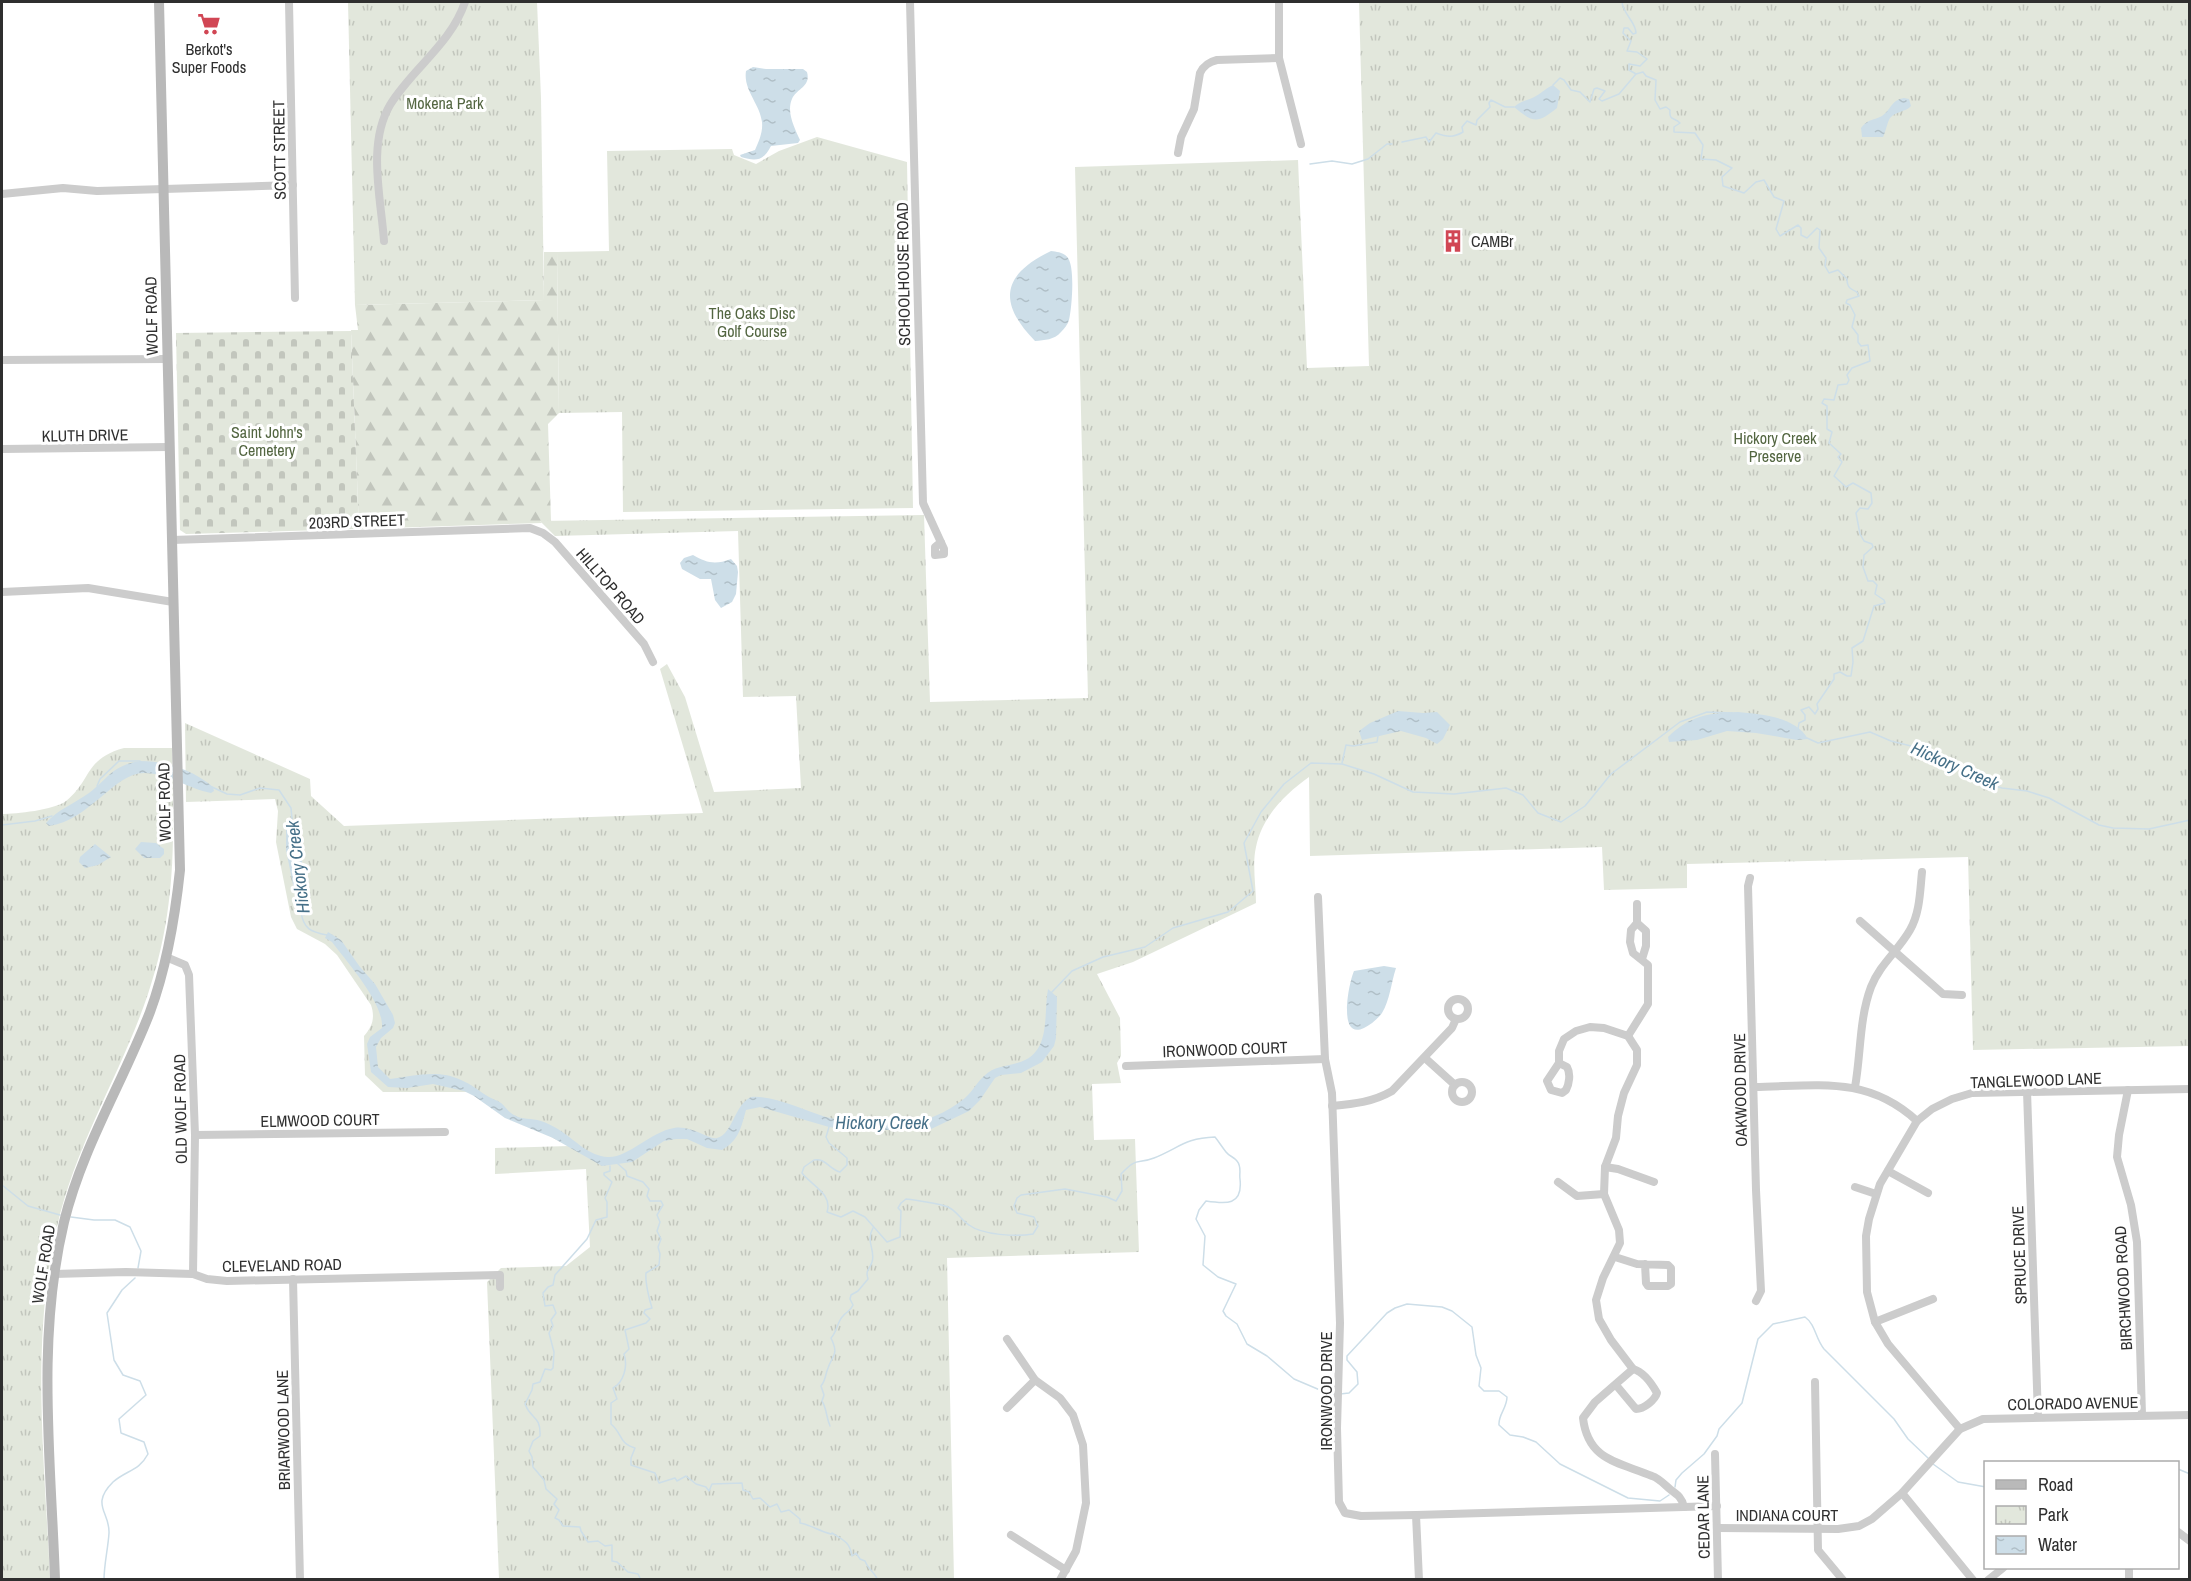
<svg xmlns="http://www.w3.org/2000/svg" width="2191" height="1581" font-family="'Archivo Narrow',sans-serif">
  <defs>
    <pattern id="forest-firs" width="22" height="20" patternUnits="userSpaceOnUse" patternTransform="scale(1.5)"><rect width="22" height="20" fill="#e2e7dc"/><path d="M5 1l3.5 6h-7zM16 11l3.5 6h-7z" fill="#c2c6bd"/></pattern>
    <pattern id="cemetery-stones" width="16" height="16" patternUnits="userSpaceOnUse" patternTransform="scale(1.5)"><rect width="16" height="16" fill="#e2e7dc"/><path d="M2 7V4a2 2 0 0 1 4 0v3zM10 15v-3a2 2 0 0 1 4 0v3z" fill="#c2c6bd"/></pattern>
    <pattern id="park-tufts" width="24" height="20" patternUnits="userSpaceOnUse" patternTransform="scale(1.5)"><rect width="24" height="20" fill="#e2e7dc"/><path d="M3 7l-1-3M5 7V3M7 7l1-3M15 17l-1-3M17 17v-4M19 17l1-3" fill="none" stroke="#c2c6bd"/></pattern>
    <pattern id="water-ripples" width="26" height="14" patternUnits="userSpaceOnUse" patternTransform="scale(1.5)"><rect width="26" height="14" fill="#cddee8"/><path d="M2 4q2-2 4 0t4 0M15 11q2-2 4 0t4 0" fill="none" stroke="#b0bfc7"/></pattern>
  </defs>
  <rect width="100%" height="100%" fill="#fff"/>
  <!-- forest -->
  <polygon fill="url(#forest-firs)" points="544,252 557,252 559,413 548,424 551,521 540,521 542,523 359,529 351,330 358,330 355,305 544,300"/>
  <!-- cemetery -->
  <polygon fill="url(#cemetery-stones)" points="351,331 359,529 186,534 180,530 176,333"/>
  <!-- park -->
  <g fill="url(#park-tufts)">
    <polygon points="348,2 537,2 541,98 544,300 355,305"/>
    <path d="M1359 2H2189V1046L1973 1050 1968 857 1687 864V888L1604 890 1602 847 1310 856 1309 777C1285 794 1262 817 1256 847 1252 864 1256 886 1256 903L1133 962 1097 974 1120 1018 1121 1056 1117 1063 1121 1083 1092 1084 1094 1140 1135 1139 1139 1252 947 1258 954 1579H499L487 1282 501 1268 566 1266 590 1247 586 1169 495 1174V1148L569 1146 470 1092H383L365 1075 364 1036C373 1026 375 1017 371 1005L337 955 325 944 297 929 291 917 276 842 278 811 275 799 186 802 185 723 310 779 311 796 344 826 703 813 660 669 667 664 685 697 714 792 801 788 796 696 743 697 738 531 555 536 540 521 924 515 930 702 1088 698 1075 167 1298 160 1307 368 1369 366Z"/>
    <polygon points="817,137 907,162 913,508 623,512 622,412 559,413 557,252 609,251 607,151 732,149 734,155 756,164 779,151"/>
    <path d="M124 748H172C174 837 177 908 148 994 121 1074 76 1143 57 1227 30 1342 45 1462 50 1579H2V814C16 814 54 810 66 801 92 780 84 759 124 748Z"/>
  </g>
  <!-- water -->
  <g fill="url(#water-ripples)">
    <path d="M753 67 766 69H803L807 72C811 87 797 88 792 99 786 112 795 129 800 140L798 143 771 146C764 160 757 162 741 157L740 155 755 150C759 141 763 132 762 122 760 104 743 90 746 71Z"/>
    <path d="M1553 85 1560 91 1557 108C1537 124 1534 123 1514 107 1524 99 1528 101 1536 96 1543 92 1546 88 1553 85Z"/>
    <path d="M1904 98 1909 99 1911 106C1906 112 1896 111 1890 118 1887 123 1886 131 1883 137H1862L1861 128C1869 118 1873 121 1882 116 1891 110 1891 100 1904 98Z"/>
    <path d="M1051 251C1057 252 1064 252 1068 258 1075 268 1072 307 1069 320 1068 324 1064 329 1061 332 1054 340 1045 340 1035 341 998 303 1001 275 1051 251Z"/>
    <path d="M693 555C707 563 715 565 731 559L737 566 738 572 736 594 732 602 721 608 715 600 711 579H700L682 569 680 563 684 558Z"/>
    <polygon points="1398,711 1423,713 1437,712 1450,725 1443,739 1437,744 1426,738 1401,731 1362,740 1359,731 1370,723"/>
    <path d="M1738 712C1761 714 1796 717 1808 739L1797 740 1756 733 1727 731 1697 740 1669 742 1668 737C1689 716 1708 713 1738 712Z"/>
    <path d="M140 761C167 761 193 770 213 787L214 791 211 793C189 789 168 773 144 773 114 773 89 821 49 826L46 823C58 809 74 804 89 793 109 778 111 766 140 761Z"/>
    <path d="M290 818C301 829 306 895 307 913L304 916 298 909 286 850V822Z"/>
    <polygon points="141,842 156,843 164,849 164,854 160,858 144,858 135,849"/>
    <polygon points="95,844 111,857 98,865 85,868 79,862 80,857"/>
    <path d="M328 932 341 940 360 967 375 984 393 1015 395 1023 393 1028 381 1038 376 1047 378 1067 390 1079C414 1076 438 1069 461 1080 471 1084 479 1091 489 1097 492 1099 497 1100 501 1103 506 1107 508 1112 514 1115 522 1120 532 1118 541 1121 547 1123 555 1127 561 1131 576 1141 589 1156 608 1157 628 1158 650 1132 674 1128 692 1125 708 1140 717 1138 733 1134 734 1105 751 1097 774 1095 803 1110 826 1117 842 1122 864 1120 881 1119 893 1119 905 1123 917 1121 932 1120 955 1107 966 1097 973 1091 977 1082 984 1076 994 1066 1005 1067 1017 1063 1052 1054 1043 1016 1048 989L1057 997 1056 1038 1054 1046 1042 1062 1021 1073 1001 1075 995 1078 980 1100 969 1111 929 1130H850L829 1127 760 1107 746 1110C741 1128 739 1140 722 1150L707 1148 687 1139H676L664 1141 632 1162 602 1166 553 1138 505 1118 474 1096 464 1091 433 1084 407 1088 388 1087 371 1072 367 1044 370 1037 382 1028C384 1003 347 962 332 942L325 938Z"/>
    <path d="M1384 966 1396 968C1391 983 1390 1000 1382 1013 1378 1019 1370 1025 1364 1028 1337 1041 1349 982 1354 971Z"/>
  </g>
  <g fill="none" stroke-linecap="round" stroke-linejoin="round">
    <!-- stream -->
    <g stroke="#cddee8" stroke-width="1.5">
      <path d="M1622 2C1623 14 1636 22 1636 33L1633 34 1628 28H1624L1623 33 1631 41 1627 51 1637 52 1647 59 1640 66 1629 64V70L1636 74"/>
      <path d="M1553 85 1560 78 1564 80 1571 90 1580 92 1590 102 1594 89 1597 88 1605 91 1599 99 1602 101 1619 94 1636 74 1643 72 1646 76 1656 80 1655 100 1660 109 1666 107 1670 110C1669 121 1674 117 1680 123L1674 127V132L1695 133 1703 145 1701 159 1716 160 1732 168 1722 177 1723 186 1744 193 1756 182 1764 180 1774 197 1784 201 1776 229 1780 236 1798 225 1801 228V235L1807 238 1817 228 1820 230 1819 248 1826 258 1825 266 1829 273 1838 270 1847 279C1847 287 1850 289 1857 292L1859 296 1847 300 1846 303 1850 305 1855 315 1852 327 1858 335V342L1861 346 1868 345 1870 361 1852 368 1847 375 1849 380 1847 384 1838 385 1834 400 1824 399 1822 403 1827 406V429L1832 432 1829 443 1841 454 1838 457 1842 462 1834 476 1846 487 1853 483 1871 493 1872 503 1868 509 1860 508 1856 513 1860 534 1864 541 1872 544 1873 547 1864 555 1863 567 1868 581H1873L1877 585 1875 594 1884 600 1885 603 1874 606 1863 641 1852 648 1853 662 1851 676H1847L1840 672 1834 674V679L1817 704 1818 709 1815 714 1809 707 1801 710 1805 715V720L1799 723 1798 729"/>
      <path d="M1402 142 1426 137 1429 142 1436 133C1447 137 1453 138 1463 132L1462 127 1467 121 1476 125 1477 120 1490 107 1489 103 1491 100 1505 107H1514"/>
      <polyline points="1310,164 1332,161 1352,164 1368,159 1387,144 1392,144"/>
      <polyline points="1807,738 1818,743 1870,732 1891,741 1923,749 1987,784 2002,788 2027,791 2049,798 2099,825 2113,828 2149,829 2190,820"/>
      <polyline points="1342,763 1346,745 1353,746 1377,742 1378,736"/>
      <polyline points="97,786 100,779 119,761 140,761"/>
      <polyline points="212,787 227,794 240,795 260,788 279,790 291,808 292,819"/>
      <polyline points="2,825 35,821 52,816"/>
      <path d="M301 911C303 929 311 932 327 935"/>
      <polyline points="1051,993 1072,971 1103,957 1145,947 1173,928 1228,912 1253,891 1244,843 1261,812 1284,784 1311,763 1342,764 1374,774 1413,792 1454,794 1506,788 1523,795 1538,813 1561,822 1585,806 1611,774 1680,722 1707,712 1732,713"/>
      <path d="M829 1127 826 1137 829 1143 847 1158V1165L840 1172C829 1169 826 1158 814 1160L804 1167 802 1173C811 1185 833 1194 827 1212L841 1217 853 1211 865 1217 887 1242 900 1237 901 1211 898 1208 901 1203 906 1199C915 1200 941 1204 948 1207 957 1211 961 1220 969 1225 982 1235 1017 1237 1033 1234L1038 1226 1034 1217 1017 1213 1014 1206 1017 1198 1021 1195 1065 1189 1107 1197 1116 1201 1122 1191 1121 1174C1138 1156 1136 1165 1154 1158 1179 1148 1185 1138 1215 1137 1219 1142 1222 1147 1226 1152 1229 1156 1234 1157 1237 1161 1242 1167 1239 1173 1240 1179 1243 1206 1226 1204 1206 1201L1199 1210 1196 1219 1205 1236 1203 1265 1218 1277 1236 1284 1223 1311 1226 1316 1237 1324 1247 1344 1267 1356 1294 1379 1327 1393 1335 1394"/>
      <path d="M617 1163 626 1171 627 1176 643 1182 649 1189 647 1196 650 1201H661L663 1205 657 1215 660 1222 657 1231 661 1239 658 1247 660 1254 659 1265 646 1273C645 1281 649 1299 652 1308L645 1310 644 1313 650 1319 646 1323 625 1330 629 1349 624 1354C628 1366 624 1382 613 1388L617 1399 611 1403V1424C623 1434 618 1443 635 1448L631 1458V1465L655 1473 659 1483 675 1478 677 1481 686 1476 696 1484 706 1487 709 1491 712 1484 742 1483 743 1490 749 1492 753 1499 760 1498 770 1507 777 1504 781 1512 789 1510 800 1519V1523C811 1525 819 1531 831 1534L832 1533C843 1540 850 1542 852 1556L856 1553 860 1559 865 1561C868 1569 874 1572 878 1580"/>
      <path d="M610 1166V1171L604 1173V1175L612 1182 605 1198 607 1202V1217L596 1220 587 1239 555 1275 553 1285 548 1287 543 1293 545 1306 553 1305 556 1313 551 1320 553 1326 549 1333 554 1352 553 1368 551 1370 545 1369 540 1382 533 1384 532 1390 525 1404C531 1420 541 1415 540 1436L533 1441 529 1451 532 1457 533 1467 544 1480 546 1489 557 1499 554 1504 559 1510 555 1518 559 1520 563 1526 580 1527 581 1531 588 1542 598 1541 605 1546 612 1545V1561L617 1562 628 1572 638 1574 641 1580"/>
      <polyline points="2,1185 28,1206 60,1215"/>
      <polyline points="71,1217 94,1220 115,1220 130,1227 141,1251 138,1268"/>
      <path d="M1340 1394 1349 1393 1358 1384 1357 1372 1347 1360V1356L1387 1313 1395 1308 1407 1304 1442 1307 1452 1311 1472 1327 1476 1355 1481 1368 1479 1386 1484 1391H1499L1507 1397C1507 1408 1498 1415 1499 1425L1510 1435 1523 1437 1536 1442 1560 1464 1628 1498 1660 1501 1669 1495"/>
      <path d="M830 1426C826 1417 827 1409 822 1401L824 1395 821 1386C826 1380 825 1375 828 1368 833 1354 839 1355 831 1338 837 1332 837 1322 843 1316 847 1311 850 1312 853 1305L850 1299 851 1295 858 1291 868 1279C865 1270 870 1269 872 1262 876 1250 865 1242 873 1228"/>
      <polyline points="1933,1464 1958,1482 1986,1487"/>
      <polyline points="2178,1469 2190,1474"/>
      <path d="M1675 1487 1676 1480 1682 1473 1704 1454 1717 1436 1719 1429 1742 1403 1758 1339 1773 1324 1805 1317C1816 1325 1815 1338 1824 1349L1894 1419 1908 1439 1928 1458"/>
      <path d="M104 1580C104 1564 108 1549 109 1533 110 1512 90 1505 113 1482 127 1470 139 1471 148 1454L144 1442 121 1433 119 1419 146 1395 140 1381 123 1375 114 1360 107 1313 122 1290 135 1278"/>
    </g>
    <!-- minor -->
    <g stroke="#ccc" stroke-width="8">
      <polyline points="289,2 295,298"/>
      <polyline points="910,2 923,503 944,549 944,554 935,555 935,547 941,542"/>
      <polyline points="1279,2 1279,58 1301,144"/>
      <path d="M1178 153 1181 137 1194 109 1200 73C1204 65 1209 62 1217 60L1279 58"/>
      <polyline points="2,194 63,188 97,191 293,185"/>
      <path d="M384 241C381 198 367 144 390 105 412 69 451 44 465 2"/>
      <polyline points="2,360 167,359"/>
      <polyline points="2,449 169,447"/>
      <polyline points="172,540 530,528 543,533 555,542 644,644 653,662"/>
      <polyline points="2,592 88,588 173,602"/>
      <polyline points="1750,878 1748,886 1756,1190 1761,1291 1756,1301"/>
      <polyline points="1318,897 1325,1059 1332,1093 1340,1323 1337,1428 1339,1502 1345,1513 1361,1516 1416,1515 1717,1506"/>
      <polyline points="1860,921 1943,994 1962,995"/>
      <polyline points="1637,923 1646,931 1646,946 1642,959"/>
      <polyline points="166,957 185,965 189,975 195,1135 193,1274"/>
      <circle cx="1458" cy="1009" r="10"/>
      <polyline points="1628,1036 1648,1004 1648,965 1633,953 1630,942 1631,930 1637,923 1637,904"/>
      <polyline points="1425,1058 1455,1085"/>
      <path d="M1559 1063 1567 1067C1571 1074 1569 1084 1566 1090L1562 1093 1551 1090 1547 1081 1559 1063V1051L1564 1039 1576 1031 1590 1027 1604 1028 1628 1036 1637 1050V1065L1624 1093 1618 1116 1616 1138 1605 1167 1604 1194 1619 1230 1620 1243 1603 1278 1596 1300 1599 1319 1611 1340 1633 1369"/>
      <polyline points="1126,1066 1325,1059"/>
      <circle cx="1462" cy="1092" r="10"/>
      <path d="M1754 1087C1817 1086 1867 1075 1917 1121"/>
      <path d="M1855 1087C1861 1054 1859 1019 1871 987 1880 964 1898 951 1910 930 1920 913 1920 891 1922 872"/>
      <polyline points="2128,1090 2119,1135 2117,1157 2131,1205 2137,1242 2142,1415"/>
      <polyline points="2027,1091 2038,1417"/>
      <path d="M1332 1106C1354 1104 1373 1102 1392 1091L1452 1028 1456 1019"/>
      <polyline points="195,1135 445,1132"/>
      <polyline points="1605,1167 1618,1169 1654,1182"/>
      <polyline points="1888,1171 1928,1193"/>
      <polyline points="1558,1182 1577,1196 1604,1194"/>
      <polyline points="1855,1187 1876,1194"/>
      <polyline points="1615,1257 1637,1264 1668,1265 1671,1268 1671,1284 1668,1286 1648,1286 1646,1283 1645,1264"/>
      <polyline points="54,1274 126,1272 193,1274 207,1279 227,1281 500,1275 500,1287"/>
      <polyline points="293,1279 300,1580"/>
      <polyline points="1875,1322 1933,1299"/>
      <polyline points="1007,1339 1035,1380 1060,1398 1073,1415 1083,1445 1086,1503 1076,1551 1060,1580"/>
      <path d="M1633 1369 1595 1402 1583 1418C1588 1461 1619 1462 1652 1476 1659 1478 1665 1485 1671 1490 1678 1495 1682 1498 1684 1507"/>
      <polyline points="1815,1382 1818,1550 1843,1580"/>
      <path d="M1616 1385 1636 1409C1644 1409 1655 1400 1657 1393 1652 1384 1644 1372 1633 1369"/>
      <polyline points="1007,1408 1035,1380"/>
      <polyline points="1960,1429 1888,1344 1875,1322 1867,1292 1866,1236 1869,1219 1880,1184 1917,1121 1932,1109 1952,1099 1972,1093 2190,1089"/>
      <polyline points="1715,1454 1718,1580"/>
      <polyline points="1902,1493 1973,1580"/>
      <polyline points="1416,1515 1419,1580"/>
      <polyline points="1718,1528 1838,1529 1859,1526 1872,1519 1902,1493 1960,1429 1983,1419 2190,1415"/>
      <polyline points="2178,1532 2190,1541"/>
      <polyline points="1011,1535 1066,1570"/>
      <polyline points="2129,1568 2129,1580"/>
      <polyline points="1988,1580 2003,1568"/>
    </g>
    <!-- secondary -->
    <path stroke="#b9b9b9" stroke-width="10" d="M55 1580C51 1461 36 1339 64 1222 82 1148 123 1082 150 1012 167 966 175 918 180 870L159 2"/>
  </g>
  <!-- icons -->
  <defs>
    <g id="supermarket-bare" transform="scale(1.8)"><path d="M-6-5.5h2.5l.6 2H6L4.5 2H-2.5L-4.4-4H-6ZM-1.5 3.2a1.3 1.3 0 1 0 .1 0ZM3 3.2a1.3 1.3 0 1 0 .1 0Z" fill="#d14654" stroke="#fff" stroke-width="2.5" paint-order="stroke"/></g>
    <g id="building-bare" transform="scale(1.8)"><path d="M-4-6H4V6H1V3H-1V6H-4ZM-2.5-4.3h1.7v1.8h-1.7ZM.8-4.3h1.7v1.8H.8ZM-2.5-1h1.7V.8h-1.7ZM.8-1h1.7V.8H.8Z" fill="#d14654" stroke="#fff" stroke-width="2.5" paint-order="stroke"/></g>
  </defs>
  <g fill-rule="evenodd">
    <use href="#supermarket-bare" x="209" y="24"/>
    <use href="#building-bare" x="1453" y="241"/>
  </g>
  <g text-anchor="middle" stroke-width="6" stroke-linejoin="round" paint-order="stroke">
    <!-- poi labels -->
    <g font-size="16" fill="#2f2f2f" stroke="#fff">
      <text x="209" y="55">Berkot's<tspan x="209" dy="18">Super Foods</tspan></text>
      <text x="1471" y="247" text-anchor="start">CAMBr</text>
    </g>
    <!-- park labels -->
    <g font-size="16" fill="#536641" stroke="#fff">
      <text x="445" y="109">Mokena Park</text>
      <text x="752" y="319">The Oaks Disc<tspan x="752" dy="18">Golf Course</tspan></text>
      <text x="267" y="438">Saint John's<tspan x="267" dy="18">Cemetery</tspan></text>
      <text x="1775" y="444">Hickory Creek<tspan x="1775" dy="18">Preserve</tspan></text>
    </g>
    <!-- street labels -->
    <g font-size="16" fill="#2f2f2f" stroke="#fff">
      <text transform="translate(279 150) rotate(-91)" y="6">SCOTT STREET</text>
      <text transform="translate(903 274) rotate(-91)" y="6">SCHOOLHOUSE ROAD</text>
      <text transform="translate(151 316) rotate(-91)" y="6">WOLF ROAD</text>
      <text transform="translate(85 435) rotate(-1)" y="6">KLUTH DRIVE</text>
      <text transform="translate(357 521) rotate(-2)" y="6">203RD STREET</text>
      <text transform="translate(611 586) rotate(49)" y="6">HILLTOP ROAD</text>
      <text transform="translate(164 802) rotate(-91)" y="6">WOLF ROAD</text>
      <text transform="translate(1225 1049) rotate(-2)" y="6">IRONWOOD COURT</text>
      <text transform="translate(2036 1080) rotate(-2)" y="6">TANGLEWOOD LANE</text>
      <text transform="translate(1740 1090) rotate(-91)" y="6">OAKWOOD DRIVE</text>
      <text transform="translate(180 1109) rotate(-91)" y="6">OLD WOLF ROAD</text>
      <text transform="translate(320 1120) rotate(-1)" y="6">ELMWOOD COURT</text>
      <text transform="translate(2019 1255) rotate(-92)" y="6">SPRUCE DRIVE</text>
      <text transform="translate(43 1264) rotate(-81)" y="6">WOLF ROAD</text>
      <text transform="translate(282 1265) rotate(-1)" y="6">CLEVELAND ROAD</text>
      <text transform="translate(2123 1288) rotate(-93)" y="6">BIRCHWOOD ROAD</text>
      <text transform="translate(1326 1391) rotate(-90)" y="6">IRONWOOD DRIVE</text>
      <text transform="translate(2073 1403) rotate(-1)" y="6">COLORADO AVENUE</text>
      <text transform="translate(283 1430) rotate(-91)" y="6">BRIARWOOD LANE</text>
      <text x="1787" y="1521">INDIANA COURT</text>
      <text transform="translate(1703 1517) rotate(-91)" y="6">CEDAR LANE</text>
    </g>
    <!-- water labels -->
    <g font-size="18" font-style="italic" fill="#467088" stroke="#fff">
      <text transform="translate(1955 766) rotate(24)" y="6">Hickory Creek</text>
      <text transform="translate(298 867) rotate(-97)" y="6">Hickory Creek</text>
      <text x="882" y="1129">Hickory Creek</text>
    </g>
  </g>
  <!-- border -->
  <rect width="2191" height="1581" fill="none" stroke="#2f2f2f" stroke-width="6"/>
  <!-- legend -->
  <rect x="1984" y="1461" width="195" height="108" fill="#ffffff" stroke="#acacac" stroke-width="1.5"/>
  <rect x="1996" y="1480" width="30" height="9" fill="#b9b9b9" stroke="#acacac" stroke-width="1.5"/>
  <text x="2038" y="1491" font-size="18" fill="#2f2f2f">Road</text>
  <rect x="1996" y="1506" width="30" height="18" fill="url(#park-tufts)" stroke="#acacac" stroke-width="1.5"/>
  <text x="2038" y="1521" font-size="18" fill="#2f2f2f">Park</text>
  <rect x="1996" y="1536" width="30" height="18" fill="url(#water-ripples)" stroke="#acacac" stroke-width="1.5"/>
  <text x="2038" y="1551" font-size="18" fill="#2f2f2f">Water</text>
</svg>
